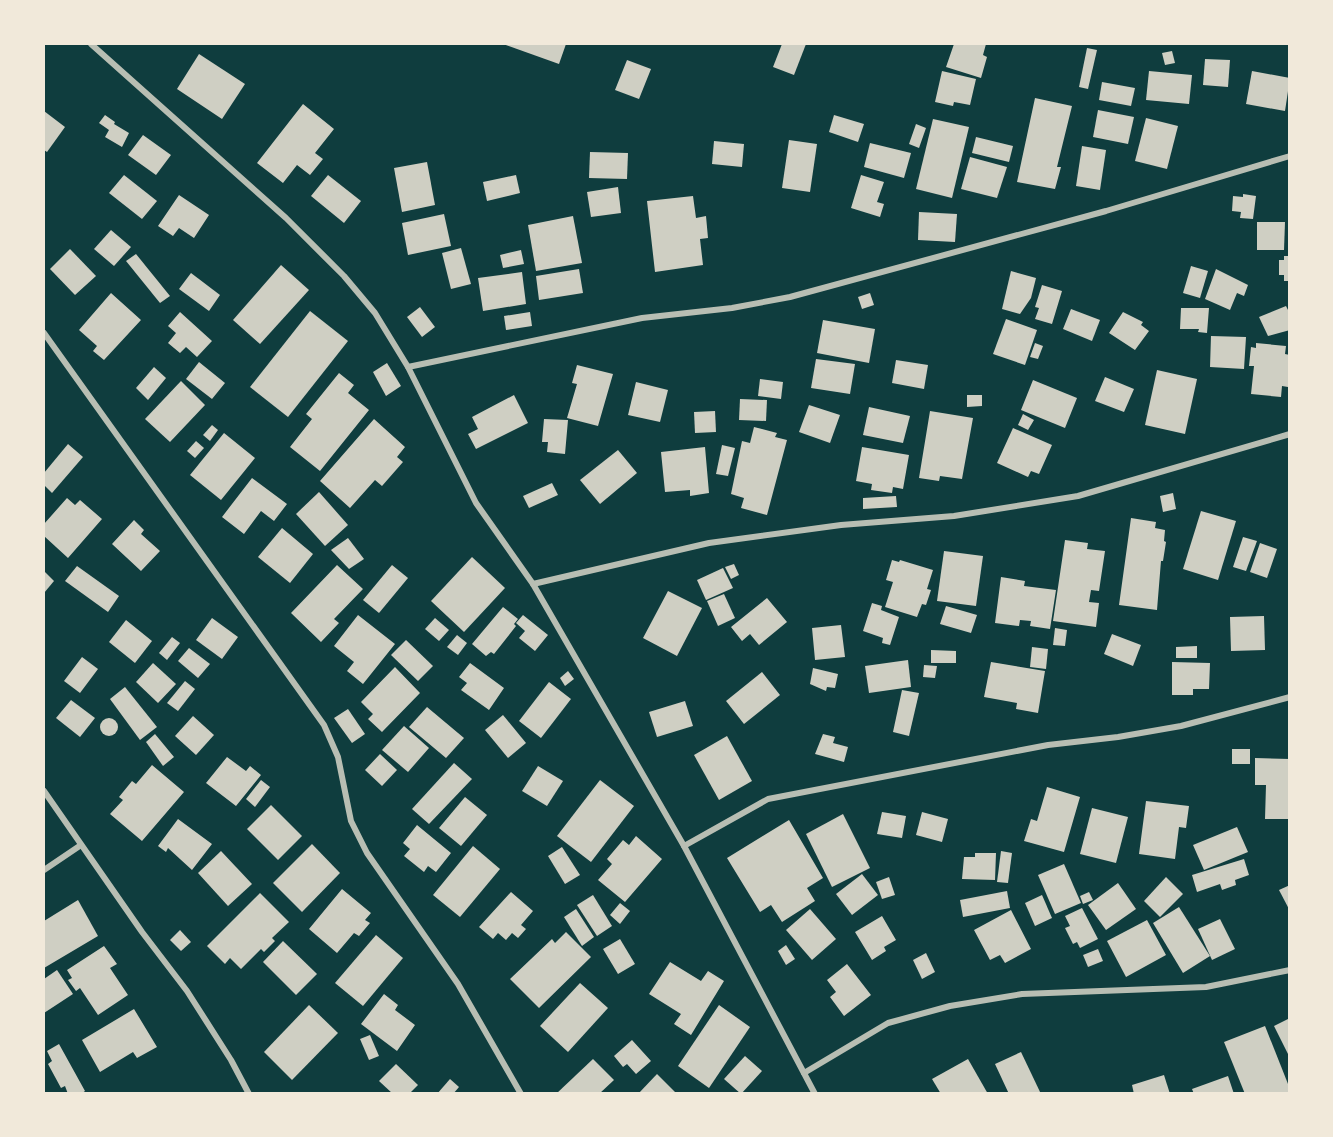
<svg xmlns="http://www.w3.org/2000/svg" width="1333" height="1137" font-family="Raleway,sans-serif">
  <rect width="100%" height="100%" fill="#0f3d3e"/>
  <!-- building -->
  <g fill="#cfcfc3">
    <polygon points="503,44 566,44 559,64"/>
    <polygon points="782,44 806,44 794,75 773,67"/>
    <polygon points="954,44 986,44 983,55 987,57 981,78 946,67"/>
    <polygon points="1087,48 1097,50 1088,89 1079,87"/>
    <polygon points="1172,51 1175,63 1165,65 1162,53"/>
    <polygon points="199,54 245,84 222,119 177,89"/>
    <polygon points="1205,59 1230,60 1228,87 1203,85"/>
    <polygon points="627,60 651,69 639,99 615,90"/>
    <polygon points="942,71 976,79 970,105 954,102 953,106 935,102"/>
    <polygon points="1149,71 1192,75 1189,104 1146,100"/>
    <polygon points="1252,71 1290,78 1285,111 1246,104"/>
    <polygon points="1102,82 1135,88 1131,106 1099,100"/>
    <polygon points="1035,98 1072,106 1057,167 1061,167 1055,189 1017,182"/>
    <polygon points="303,104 334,129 315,153 323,159 310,175 297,165 283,183 257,163"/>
    <polygon points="1098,110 1134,117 1128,144 1093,137"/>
    <polygon points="44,111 65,127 47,152 44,150"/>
    <polygon points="105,115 115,122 114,124 129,133 122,147 105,137 109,130 99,123"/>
    <polygon points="834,115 864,124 858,142 829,132"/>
    <polygon points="1146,118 1178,126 1167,169 1135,161"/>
    <polygon points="933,119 969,127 952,198 916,189"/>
    <polygon points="916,124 926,128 919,148 909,144"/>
    <polygon points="143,135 171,155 156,175 128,155"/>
    <polygon points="976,137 1013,146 1009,162 972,153"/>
    <polygon points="789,140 817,144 810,192 782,188"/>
    <polygon points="714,141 744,144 742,167 712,164"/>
    <polygon points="870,143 911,153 904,178 864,167"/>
    <polygon points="1082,146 1106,150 1100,190 1076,186"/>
    <polygon points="590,152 628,153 627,179 589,178"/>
    <polygon points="970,157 1007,167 997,198 961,189"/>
    <polygon points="427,162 435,205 402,212 394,168"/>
    <polygon points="124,175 157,201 142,219 109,193"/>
    <polygon points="328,175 361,201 344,223 311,196"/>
    <polygon points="516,175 520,193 487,201 483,182"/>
    <polygon points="861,175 884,182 877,202 884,204 880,217 851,208"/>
    <polygon points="618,187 621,213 591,217 587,192"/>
    <polygon points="1243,194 1256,196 1253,219 1240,218 1241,212 1232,211 1233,196 1243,197"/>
    <polygon points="179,195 209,215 194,238 179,228 173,236 158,226"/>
    <polygon points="693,196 696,218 706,216 708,238 700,239 703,265 655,272 647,201"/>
    <polygon points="919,212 957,214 955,242 918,240"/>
    <polygon points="444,214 451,246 408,255 402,223"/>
    <polygon points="573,216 582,263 536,271 528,225"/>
    <polygon points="1257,222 1285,222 1284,250 1257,250"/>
    <polygon points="111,230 131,247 114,266 94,249"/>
    <polygon points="461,248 471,284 451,289 442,253"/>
    <polygon points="70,249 96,276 75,295 50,269"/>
    <polygon points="521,250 524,264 503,268 500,255"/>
    <polygon points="136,254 170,296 160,303 126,261"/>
    <polygon points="1284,256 1290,256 1290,281 1284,281 1284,275 1279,275 1279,260 1284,260"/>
    <polygon points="281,265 309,290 260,344 233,320"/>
    <polygon points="1191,266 1208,271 1200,298 1183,293"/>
    <polygon points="579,269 583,293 539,300 536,276"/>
    <polygon points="1216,269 1248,285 1244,296 1237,293 1230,310 1205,299"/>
    <polygon points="1011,271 1036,278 1031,298 1020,314 1002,309"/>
    <polygon points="522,272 526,304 483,311 478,278"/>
    <polygon points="191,273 220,295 209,311 179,289"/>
    <polygon points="1042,285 1062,291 1052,324 1035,319 1039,308 1035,307"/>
    <polygon points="111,293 141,320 104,360 93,351 97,346 79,330"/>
    <polygon points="870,293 874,305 862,309 858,297"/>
    <polygon points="1286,306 1290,314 1290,330 1268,336 1259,317"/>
    <polygon points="420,307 435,327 422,337 407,317"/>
    <polygon points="1181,308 1209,308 1207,333 1198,332 1199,329 1180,329"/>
    <polygon points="1071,309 1100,320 1092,341 1063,329"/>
    <polygon points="310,311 348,341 288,417 250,387"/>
    <polygon points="180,312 212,341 197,357 186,347 180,353 168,343 176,333 168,326"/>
    <polygon points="530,312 532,326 506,330 504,316"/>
    <polygon points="1123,312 1143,322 1141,325 1149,331 1135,350 1109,333"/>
    <polygon points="1006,319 1037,330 1025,365 993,354"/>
    <polygon points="823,320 875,329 869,363 817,353"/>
    <polygon points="1211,336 1246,337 1244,369 1210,367"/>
    <polygon points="1035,343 1043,346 1038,359 1030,357"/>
    <polygon points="1256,343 1286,346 1285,354 1290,355 1288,387 1282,386 1281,397 1251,394 1254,366 1249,366 1251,347 1256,348"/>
    <polygon points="816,359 855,364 850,394 811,388"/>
    <polygon points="896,360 928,365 924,389 892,383"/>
    <polygon points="199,362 225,383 212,399 186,379"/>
    <polygon points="387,363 401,386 386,396 373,372"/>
    <polygon points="577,365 613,374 598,426 567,418 577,384 572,383"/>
    <polygon points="154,367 166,378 148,400 136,388"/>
    <polygon points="1157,370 1197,379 1185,434 1145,425"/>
    <polygon points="339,373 354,385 348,393 369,410 320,471 290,447 312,419 306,414"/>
    <polygon points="1105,377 1134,389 1124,412 1095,401"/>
    <polygon points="760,379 783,382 781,399 758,396"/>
    <polygon points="1033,380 1077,398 1065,428 1021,410"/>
    <polygon points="181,381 205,405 170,442 145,419"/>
    <polygon points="636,382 668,390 660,422 628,415"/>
    <polygon points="514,395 528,423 476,449 468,434 478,429 472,417"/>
    <polygon points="967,395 982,395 982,406 967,407"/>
    <polygon points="740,399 767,400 766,421 739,420"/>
    <polygon points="809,405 840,415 830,443 799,432"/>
    <polygon points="869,407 910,416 903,443 863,435"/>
    <polygon points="715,411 716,432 695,433 694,412"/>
    <polygon points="930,411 973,418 962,479 940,476 939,481 919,478"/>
    <polygon points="1023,414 1034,420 1028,430 1018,425"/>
    <polygon points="374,419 405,447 397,457 403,462 382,486 375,480 350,508 320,481"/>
    <polygon points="544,419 568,420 565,454 547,452 548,442 542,442"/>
    <polygon points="212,425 218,430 210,441 203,435"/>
    <polygon points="754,427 777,433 775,437 787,440 767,515 741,508 744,498 731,494 742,441 750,443"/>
    <polygon points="1013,428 1052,445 1039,474 1031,471 1028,477 997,463"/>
    <polygon points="224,433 255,458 221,500 190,475"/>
    <polygon points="196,441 204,448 195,458 187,451"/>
    <polygon points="68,444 83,457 52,493 44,485 44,473"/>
    <polygon points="722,445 735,448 728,476 716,474"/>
    <polygon points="705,447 709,493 690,496 690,490 665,492 661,452"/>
    <polygon points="862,447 909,455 903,489 893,487 892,493 871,490 872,484 856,481"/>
    <polygon points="618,450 637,473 600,504 580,480"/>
    <polygon points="252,478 287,504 274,521 261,511 244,534 222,517"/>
    <polygon points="552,483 558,495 529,508 523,496"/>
    <polygon points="319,492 348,525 325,546 296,514"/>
    <polygon points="1173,493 1176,509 1163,512 1160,496"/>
    <polygon points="896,496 897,507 863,509 863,498"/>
    <polygon points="67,498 75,505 80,500 102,519 68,558 44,536 44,524"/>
    <polygon points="1201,511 1236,521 1218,580 1183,569"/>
    <polygon points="1131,518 1156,522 1155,528 1165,530 1164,541 1166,542 1163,561 1161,561 1157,610 1119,605"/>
    <polygon points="134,520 144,530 141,534 160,551 141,571 112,544"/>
    <polygon points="282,528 313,554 290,583 258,557"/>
    <polygon points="1243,537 1257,541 1246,571 1233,567"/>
    <polygon points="348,538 364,559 349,569 331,550"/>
    <polygon points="1065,540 1088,543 1087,549 1105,551 1099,591 1091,590 1089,602 1099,603 1096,627 1053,621"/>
    <polygon points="1260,543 1277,549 1267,578 1250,572"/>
    <polygon points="944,551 983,556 976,606 937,601"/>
    <polygon points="472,557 505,588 464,632 431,601"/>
    <polygon points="892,560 899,562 900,560 933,570 927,589 931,590 926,605 922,604 917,617 885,607 893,582 886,580"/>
    <polygon points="734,564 739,575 731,579 725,567"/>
    <polygon points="337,565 363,589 334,619 339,623 321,642 291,613"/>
    <polygon points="392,565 408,578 379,613 363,600"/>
    <polygon points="77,566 119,596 108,612 65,581"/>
    <polygon points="723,568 733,588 706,600 697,580"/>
    <polygon points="44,571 54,581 44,593"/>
    <polygon points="1001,577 1025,581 1024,586 1056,590 1050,629 1030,626 1031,621 1020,620 1019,626 995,623"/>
    <polygon points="668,591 702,608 677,656 643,638"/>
    <polygon points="724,594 735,618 718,626 707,601"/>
    <polygon points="767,598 787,622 759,645 750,634 742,641 731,627"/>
    <polygon points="872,603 882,606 881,610 899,617 890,645 882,643 883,638 863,631"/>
    <polygon points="946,606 977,615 971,633 940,624"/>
    <polygon points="503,607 518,619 514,624 516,626 494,654 491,652 486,656 472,644"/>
    <polygon points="358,615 395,644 363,684 347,671 354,662 334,646"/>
    <polygon points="523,615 548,635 535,651 519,638 525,631 516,623"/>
    <polygon points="1264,616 1265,650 1231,651 1230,617"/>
    <polygon points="212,618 238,637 222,659 196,640"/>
    <polygon points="435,618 449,630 439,641 425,629"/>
    <polygon points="126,620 152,641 135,663 109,642"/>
    <polygon points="841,625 845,657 815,660 812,628"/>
    <polygon points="1055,628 1067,630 1065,646 1053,645"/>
    <polygon points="1112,634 1141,645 1133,666 1104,654"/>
    <polygon points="457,635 467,643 458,655 447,647"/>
    <polygon points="172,637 180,643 167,660 159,653"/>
    <polygon points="406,640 433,666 418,681 391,655"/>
    <polygon points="1197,646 1197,658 1176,658 1176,647"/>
    <polygon points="1032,647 1048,649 1046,669 1030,667"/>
    <polygon points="189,648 210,664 198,678 178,661"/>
    <polygon points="931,650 956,651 956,663 931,663"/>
    <polygon points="82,657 98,669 80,693 64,681"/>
    <polygon points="908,660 911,687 869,693 865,666"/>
    <polygon points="991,662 1045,671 1038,713 1016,709 1017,703 984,697"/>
    <polygon points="1172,662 1210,663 1209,689 1193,689 1193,695 1172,695"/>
    <polygon points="153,663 176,684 158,703 136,682"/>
    <polygon points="470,663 504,688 489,710 461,690 467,683 459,677"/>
    <polygon points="924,665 937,666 935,678 923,677"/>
    <polygon points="395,667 420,693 382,732 368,719 373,714 361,702"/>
    <polygon points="813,668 838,674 835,688 827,687 826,691 810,684"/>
    <polygon points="568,671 574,679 565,686 560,678"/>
    <polygon points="762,672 780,695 744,724 726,701"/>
    <polygon points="185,681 195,689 178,711 167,703"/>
    <polygon points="549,682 571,699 541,738 519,721"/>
    <polygon points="125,687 157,727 140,740 110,699"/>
    <polygon points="902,690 919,693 909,736 893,732"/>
    <polygon points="71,700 95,718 80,737 56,718"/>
    <polygon points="685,701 693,726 657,737 649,712"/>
    <polygon points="427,707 464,738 446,758 409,727"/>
    <polygon points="348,709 365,734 352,743 334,718"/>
    <polygon points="503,715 526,743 508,758 485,730"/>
    <polygon points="193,716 214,735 196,755 175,736"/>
    <circle cx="109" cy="727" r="9"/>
    <polygon points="404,726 429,748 408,772 382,750"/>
    <polygon points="155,734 174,757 163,766 146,742"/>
    <polygon points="823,734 835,737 833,743 848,747 844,762 815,754"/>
    <polygon points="727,736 752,781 719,800 694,755"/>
    <rect x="1232" y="749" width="18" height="15"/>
    <polygon points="380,754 397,770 382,786 365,770"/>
    <polygon points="227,757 246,771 250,766 261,775 236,806 206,783"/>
    <polygon points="1255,758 1290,759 1290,819 1265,819 1266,785 1255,785"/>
    <polygon points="454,763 472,779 429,824 412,809"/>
    <polygon points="152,765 184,792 142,841 110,814 123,800 119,797 132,781 136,784"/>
    <polygon points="538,766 563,781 547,806 522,791"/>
    <polygon points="261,780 270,787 255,807 246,799"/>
    <polygon points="600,780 634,806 591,862 557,836"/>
    <polygon points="1047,787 1080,797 1064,852 1024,841 1031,819 1037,821"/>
    <polygon points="465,797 487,815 461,846 439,828"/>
    <polygon points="1146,801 1189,806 1186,828 1179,827 1175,859 1139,854"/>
    <polygon points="271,805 302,836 278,860 247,829"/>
    <polygon points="1092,808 1128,817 1116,863 1080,854"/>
    <polygon points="882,812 906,816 902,838 877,834"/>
    <polygon points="922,812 948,819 942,842 916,835"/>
    <polygon points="843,814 870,868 832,887 806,834"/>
    <polygon points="178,819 212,844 192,870 168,848 166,852 158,846"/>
    <polygon points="789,820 823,878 807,888 815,901 782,922 771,905 760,912 727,858"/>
    <polygon points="417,825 451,853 436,872 428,866 424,872 404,856 410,849 403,843"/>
    <polygon points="1237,827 1248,852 1204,870 1193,845"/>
    <polygon points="636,836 662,859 625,902 598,880 612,864 607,859 623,840 629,845"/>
    <polygon points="312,844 340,873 302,912 273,883"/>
    <polygon points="473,846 500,869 460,917 433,895"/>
    <polygon points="562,847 580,875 565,884 548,856"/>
    <polygon points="221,851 252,884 228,906 198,873"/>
    <polygon points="1001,851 1012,853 1008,883 997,882"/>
    <polygon points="975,853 996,853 995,880 962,879 964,857 975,857"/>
    <polygon points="1244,859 1249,875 1235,880 1236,885 1222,890 1220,884 1197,892 1192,875"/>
    <polygon points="1064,864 1081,903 1055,914 1038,875"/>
    <polygon points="862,874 878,895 852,915 836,894"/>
    <polygon points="889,877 895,895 882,899 876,882"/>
    <polygon points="1166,877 1183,894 1160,917 1144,901"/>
    <polygon points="1118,883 1136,909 1106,930 1088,905"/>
    <polygon points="1290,885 1290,911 1279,890"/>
    <polygon points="342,889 371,913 365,920 370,923 359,936 354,933 337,953 309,929"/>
    <polygon points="1007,891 1010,908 963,917 960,900"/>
    <polygon points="511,892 533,911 521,925 526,929 518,938 512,933 506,940 498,933 493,939 479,927"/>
    <polygon points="1089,892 1093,900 1083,904 1080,896"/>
    <polygon points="260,893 289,922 272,938 275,941 264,952 261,949 241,969 230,958 225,964 207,946"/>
    <polygon points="593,895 612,926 597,936 577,905"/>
    <polygon points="1042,895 1052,918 1035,926 1025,903"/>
    <polygon points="78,900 98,936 44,968 44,921"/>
    <polygon points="620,903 630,911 620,924 610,915"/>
    <polygon points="1179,907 1210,956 1183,973 1153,923"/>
    <polygon points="1082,908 1098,939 1080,948 1077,942 1073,944 1065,928 1070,926 1065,916"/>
    <polygon points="576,909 594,937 582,946 564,917"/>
    <polygon points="810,909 836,939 812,960 786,930"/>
    <polygon points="1011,910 1031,949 1005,963 1000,955 990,960 974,930"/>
    <polygon points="882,916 896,940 884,947 886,951 872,960 855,932"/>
    <polygon points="1220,919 1235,949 1212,960 1198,929"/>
    <polygon points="1147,920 1166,955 1126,977 1107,941"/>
    <polygon points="180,930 191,942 181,951 170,940"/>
    <polygon points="566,932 591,957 539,1008 510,979 552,939 555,943"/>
    <polygon points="376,935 403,958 363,1006 335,983"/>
    <polygon points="620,939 635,964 618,974 603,949"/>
    <polygon points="283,941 317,974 296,995 263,962"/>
    <polygon points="786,945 795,959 786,965 778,951"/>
    <polygon points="104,946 117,964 110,968 128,995 98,1015 80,988 76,991 68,980 72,978 67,970"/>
    <polygon points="1098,949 1103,961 1088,967 1083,955"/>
    <polygon points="926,953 935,972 922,979 913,960"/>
    <polygon points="670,962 701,981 708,971 724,981 691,1035 674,1024 681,1014 649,994"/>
    <polygon points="847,964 871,995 844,1016 830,997 836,992 827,980"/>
    <polygon points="57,970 73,994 44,1013 44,979"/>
    <polygon points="580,983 608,1008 568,1052 540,1026"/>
    <polygon points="384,994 398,1005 395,1010 415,1025 397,1051 361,1024"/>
    <polygon points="309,1005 338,1033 292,1080 264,1052"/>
    <polygon points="719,1005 750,1027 709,1088 678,1066"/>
    <polygon points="134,1009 157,1047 137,1058 133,1052 100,1072 82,1040"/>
    <polygon points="1290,1018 1290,1058 1274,1026"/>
    <polygon points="1265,1026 1290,1089 1290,1094 1245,1094 1224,1042"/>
    <polygon points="370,1035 379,1056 369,1060 360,1039"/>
    <polygon points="632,1040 651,1061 636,1074 627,1064 623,1067 614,1056"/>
    <polygon points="59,1044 85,1091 81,1094 68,1094 65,1086 61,1088 48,1064 52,1061 47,1051"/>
    <polygon points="1021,1052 1041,1094 1009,1094 995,1064"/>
    <polygon points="745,1056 762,1071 741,1094 724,1079"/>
    <polygon points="593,1059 614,1080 599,1094 556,1094"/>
    <polygon points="968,1059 988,1094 941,1094 932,1079"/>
    <polygon points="396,1064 418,1085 409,1094 393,1094 379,1081"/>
    <polygon points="657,1074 677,1094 638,1094"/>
    <polygon points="1164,1075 1170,1094 1134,1094 1132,1085"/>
    <polygon points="1228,1076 1234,1094 1194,1094 1192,1089"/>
    <polygon points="450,1079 459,1087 453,1094 437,1094"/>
  </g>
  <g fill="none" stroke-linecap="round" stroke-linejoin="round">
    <!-- minor -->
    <g stroke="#b8beb3" stroke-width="6">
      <polyline points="91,44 286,218 344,276 375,313 408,367 476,503 533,584 684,846 815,1094"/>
      <polyline points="44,333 324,725 338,757 351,821 367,853 458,984 521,1094"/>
      <polyline points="408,367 642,318 732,308 790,297 1106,211 1290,156"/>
      <polyline points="533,584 709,543 841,525 954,516 1078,496 1290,434"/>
      <polyline points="44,791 142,932 187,991 231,1060 249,1094"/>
      <polyline points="684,846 768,799 1048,745 1118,737 1181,726 1290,697"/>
      <polyline points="44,870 81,845"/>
      <polyline points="804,1073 888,1023 950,1006 1022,994 1206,987 1290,970"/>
    </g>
  </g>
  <!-- border -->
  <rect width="1333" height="1137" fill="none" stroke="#f1e9da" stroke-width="90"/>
</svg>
